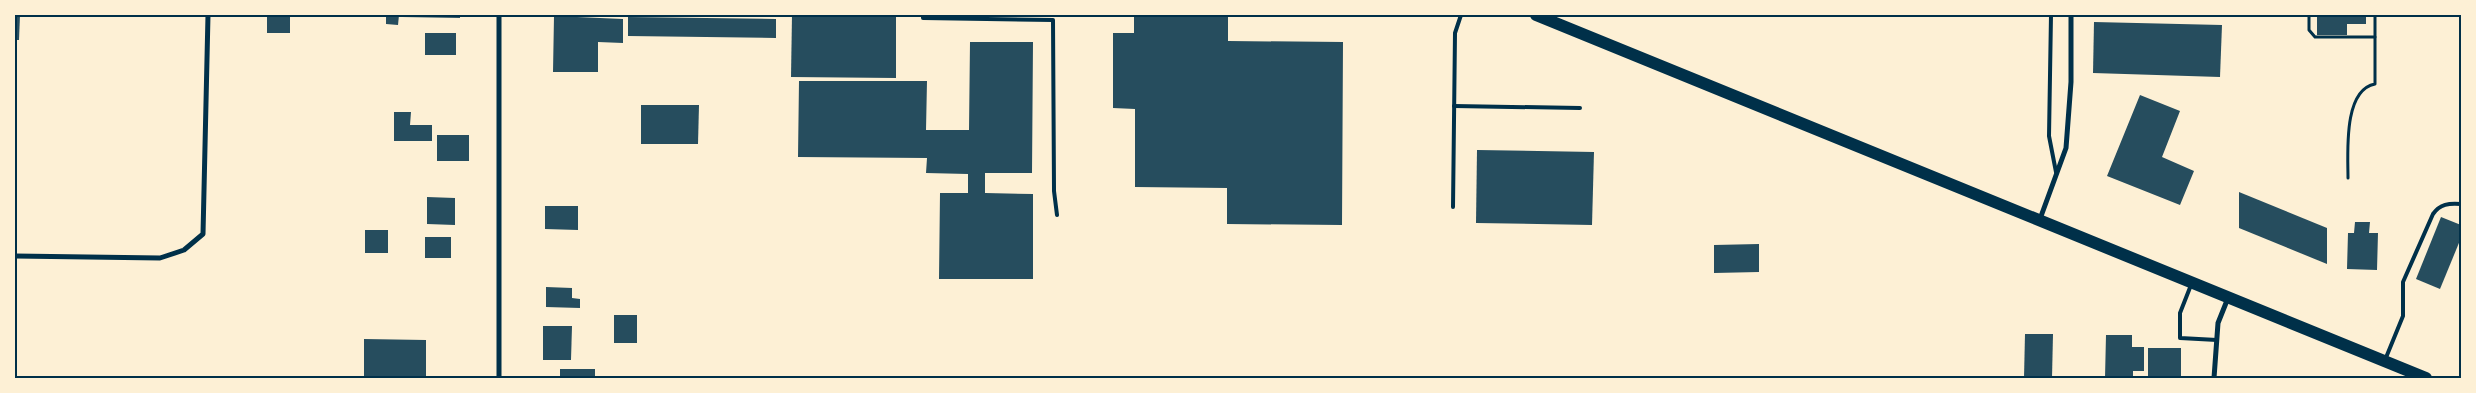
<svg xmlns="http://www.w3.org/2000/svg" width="2476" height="393" font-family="Barlow,sans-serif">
  <rect width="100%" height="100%" fill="#fdf0d5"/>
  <!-- building -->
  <g fill="#264d5e">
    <polygon points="15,15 20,15 19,40 15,40"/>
    <rect x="267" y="15" width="23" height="18"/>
    <polygon points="386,15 399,15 398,25 386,24"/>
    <polygon points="402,15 460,15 460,18 402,17"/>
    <polygon points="792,15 896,15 896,78 791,77"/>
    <polygon points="1134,15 1228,15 1228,41 1343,42 1342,225 1227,224 1227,188 1135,187 1135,109 1113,108 1113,33 1134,33"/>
    <polygon points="2317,15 2366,15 2366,24 2347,24 2347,35 2317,35"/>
    <polygon points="554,16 623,19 623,43 598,42 598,72 553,72"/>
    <polygon points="628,17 776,19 776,38 628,36"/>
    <polygon points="2094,22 2222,25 2220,77 2093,73"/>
    <rect x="425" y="33" width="31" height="22"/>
    <polygon points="970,42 1033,42 1032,173 985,173 985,193 1033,194 1033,279 939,279 940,193 968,193 968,174 926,173 927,158 798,157 799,81 927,81 926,130 969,130"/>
    <polygon points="2140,95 2180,111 2162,157 2194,171 2180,205 2107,176"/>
    <polygon points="641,105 699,105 698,144 641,144"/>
    <polygon points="394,112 411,112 410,125 432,125 432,141 394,141"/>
    <rect x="437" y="135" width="32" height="26"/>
    <polygon points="1477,150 1594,152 1592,225 1476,223"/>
    <polygon points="2239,192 2327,228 2327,264 2239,228"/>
    <polygon points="427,197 455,198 455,225 427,224"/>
    <polygon points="545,206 578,206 578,230 545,229"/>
    <polygon points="2441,217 2461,225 2461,238 2440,289 2416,279"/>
    <polygon points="2355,222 2370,222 2369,233 2378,233 2377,270 2347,269 2348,233 2354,233"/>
    <rect x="365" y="230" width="23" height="23"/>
    <rect x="425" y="237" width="26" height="21"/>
    <polygon points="1759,244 1759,272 1714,273 1714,245"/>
    <polygon points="546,287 572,288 572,298 580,299 580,308 546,307"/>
    <rect x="614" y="315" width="23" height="28"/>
    <polygon points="543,326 572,326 571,360 543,360"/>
    <polygon points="2025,334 2053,334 2052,378 2024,378"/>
    <polygon points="2106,335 2132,335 2132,347 2144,347 2144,371 2133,371 2133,378 2105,378"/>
    <polygon points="364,339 426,340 426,378 364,378"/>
    <rect x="2148" y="348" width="33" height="30"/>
    <rect x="560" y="369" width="35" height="9"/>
  </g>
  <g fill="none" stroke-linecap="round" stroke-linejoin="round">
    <!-- path -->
    <g stroke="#003049" stroke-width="3">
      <polyline points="2309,15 2309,30 2315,37 2375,37"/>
      <path d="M2348 178C2348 153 2343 90 2375 84V15"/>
    </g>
    <!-- service -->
    <g stroke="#003049" stroke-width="4">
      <polyline points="923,15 923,18 1053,20 1054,191 1057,215"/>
      <polyline points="2051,15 2049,136 2056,172"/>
      <polyline points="1454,106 1580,108"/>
      <polyline points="1453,207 1455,33 1461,15"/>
      <polyline points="2191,285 2180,313 2180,338 2217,340"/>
      <path d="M2385 360 2403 316V282L2433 214C2440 204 2449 203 2461 204"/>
    </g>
    <!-- minor -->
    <g stroke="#003049" stroke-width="5">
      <polyline points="499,15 499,378"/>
      <polyline points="2040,219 2066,148 2071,82 2071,15"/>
      <polyline points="15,256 160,258 184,250 203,234 208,15"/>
      <polyline points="2214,378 2218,323 2228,298"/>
    </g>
    <!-- primary -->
    <polyline stroke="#003049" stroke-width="12" points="1536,15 2426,378"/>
  </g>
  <!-- border -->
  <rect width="2476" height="393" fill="none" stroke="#fdf0d5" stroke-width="32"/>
  <rect x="16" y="16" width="2444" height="361" fill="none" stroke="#003049" stroke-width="2"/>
</svg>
